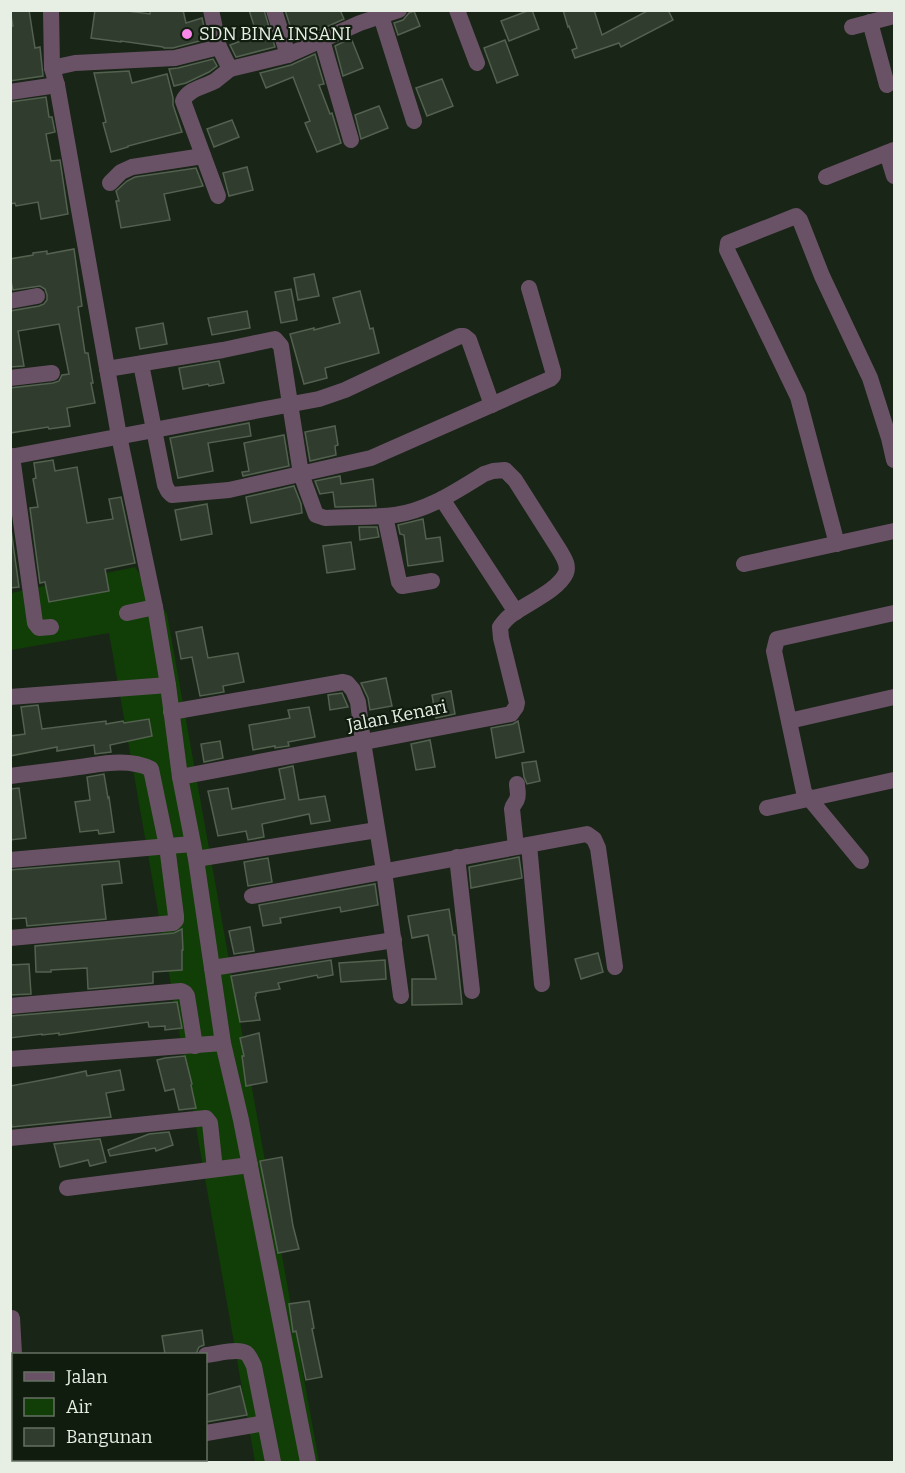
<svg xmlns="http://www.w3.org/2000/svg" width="905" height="1473" font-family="Bitter,serif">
  <rect width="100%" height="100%" fill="#192517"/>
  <!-- water -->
  <polygon fill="#103e06" points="135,567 167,614 319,1462 255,1462 109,633 11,650 11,593"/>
  <!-- building -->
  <g fill="#303d2e" stroke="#546151" stroke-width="1.5">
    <polygon points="10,10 29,10 35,48 40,47 43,76 10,81 10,27 13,26"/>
    <polygon points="95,10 120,10 150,14 150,10 183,10 186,23 202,18 207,39 173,48 164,48 163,47 121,41 121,42 91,38"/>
    <polygon points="249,10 264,10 275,47 236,57 230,45 257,35"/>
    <polygon points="285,10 340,10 344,19 295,41"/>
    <polygon points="530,10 532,10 539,29 509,41 501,21"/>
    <polygon points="563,10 594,10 602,35 649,10 668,10 673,20 621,47 619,43 575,58 572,50 577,48 569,26 568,27"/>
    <polygon points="414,11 420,26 398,35 394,23 403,20 409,13"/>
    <polygon points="351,38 363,68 343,76 335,46"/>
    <polygon points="505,40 518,75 497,83 484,48"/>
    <polygon points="315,54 324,84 319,85 330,114 332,113 341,143 317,152 305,123 310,121 293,77 266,88 260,73 291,65"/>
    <polygon points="213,59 217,66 209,72 186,83 174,86 169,69 178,68"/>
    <polygon points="129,71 132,83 167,74 173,98 173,105 182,132 128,146 128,147 111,152 103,123 106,122 94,73"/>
    <polygon points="442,79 453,106 427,116 416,88"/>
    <polygon points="46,97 49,117 52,117 55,132 46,134 51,161 60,160 68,214 41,219 38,202 16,206 15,203 10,204 10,102"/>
    <polygon points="379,106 388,128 361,139 355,115"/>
    <polygon points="232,120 239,137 214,147 207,129"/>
    <polygon points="247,167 253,190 229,196 223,173"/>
    <polygon points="196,168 203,186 164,194 170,220 121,228 116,201 119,201 116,191 127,181 135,177"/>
    <polygon points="74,249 82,306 78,307 85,353 88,353 93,383 91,383 95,403 67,408 70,426 49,429 48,427 10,433 10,388 53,383 59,381 62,375 69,374 59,324 18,331 24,366 10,367 10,311 39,306 44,304 47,300 47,295 45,289 40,286 13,290 10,277 10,259 33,255 33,253 47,251 47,254"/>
    <polygon points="314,274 319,296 298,300 294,278"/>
    <polygon points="291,289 297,320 281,323 275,292"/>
    <polygon points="360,291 370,329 373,328 379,353 325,368 327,378 304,384 290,334 314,328 314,330 340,323 333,298"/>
    <polygon points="247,311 250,328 212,335 208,318"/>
    <polygon points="163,323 167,344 140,349 136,328"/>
    <polygon points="219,361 224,383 209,386 208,384 183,389 179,368"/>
    <polygon points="249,423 251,436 208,443 213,471 178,478 170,438"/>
    <polygon points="335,426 338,445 335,446 336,455 310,461 305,432"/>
    <polygon points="284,435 289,466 243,476 242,472 249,471 244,443"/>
    <polygon points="53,460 55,471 77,467 87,523 113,519 109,499 121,497 135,563 105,569 109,591 49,602 45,582 40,583 30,508 38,507 33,479 36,478 34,463"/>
    <polygon points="340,476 341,484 373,479 376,506 335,507 333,492 320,494 315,481"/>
    <polygon points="294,486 301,504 302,513 251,523 246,497"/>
    <polygon points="207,504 212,534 181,540 175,510"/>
    <polygon points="423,519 426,539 440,537 443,561 408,566 404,535 400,534 398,525"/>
    <polygon points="10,522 19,587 10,588"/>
    <polygon points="359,527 377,527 379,537 360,540"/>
    <polygon points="351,542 355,569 327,573 323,546"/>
    <polygon points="202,627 208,658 238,653 244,682 223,686 224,692 200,696 192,657 181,659 176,632"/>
    <polygon points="386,678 392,706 370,710 368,698 361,683"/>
    <polygon points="451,691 455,714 436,718 432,695"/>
    <polygon points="342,693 348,707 330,710 328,695"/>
    <polygon points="38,705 42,729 106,721 106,724 123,721 124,723 149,719 152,736 110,745 111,752 95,754 94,745 57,751 57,747 10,756 10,736 25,734 21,707"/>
    <polygon points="309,707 315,737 288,742 289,746 275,748 275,746 253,750 249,725 290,718 288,710"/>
    <polygon points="518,721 524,752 496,758 491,728 513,724"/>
    <polygon points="430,740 435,767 416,770 411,744"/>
    <polygon points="220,741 223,758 204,762 201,744"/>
    <polygon points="536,761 540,781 527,784 524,777 522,763"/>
    <polygon points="293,766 299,800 325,796 330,821 311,824 309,814 262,824 264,837 248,840 246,831 218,836 208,791 228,788 232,809 285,799 279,769"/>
    <polygon points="104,774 108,798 109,797 114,832 99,834 98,830 80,832 75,802 90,800 87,777"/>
    <polygon points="19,788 26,838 10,840 10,789"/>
    <polygon points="519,857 522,878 471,888 469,867"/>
    <polygon points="268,858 272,882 248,886 244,862"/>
    <polygon points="119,861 122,883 102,885 106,919 27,926 26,918 10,919 10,870"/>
    <polygon points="375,884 378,905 341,912 340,907 280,918 281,923 263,926 259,905"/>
    <polygon points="449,909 453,935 455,935 462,1004 412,1005 412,979 436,979 428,935 412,938 408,916"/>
    <polygon points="250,927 254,951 234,954 229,931"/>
    <polygon points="182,929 183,950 182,950 182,970 153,972 153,983 88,989 87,968 51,970 51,972 36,972 35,946 174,933"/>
    <polygon points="598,953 603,972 581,979 575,959"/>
    <polygon points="331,960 333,975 318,978 317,975 278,983 280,989 256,993 256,996 255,997 260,1020 240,1022 231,976"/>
    <polygon points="385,960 386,979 341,982 339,963"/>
    <polygon points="29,964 31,994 10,995 10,965"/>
    <polygon points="177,1002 182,1028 165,1030 165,1026 149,1027 148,1022 59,1035 59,1033 42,1035 42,1034 10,1038 10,1016"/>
    <polygon points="259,1033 267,1082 246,1086 242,1056 244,1056 240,1038"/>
    <polygon points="185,1056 192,1084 191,1085 196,1108 179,1110 174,1089 165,1091 157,1060 165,1058"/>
    <polygon points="120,1070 124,1090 106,1093 111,1117 12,1127 10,1118 10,1086 53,1078 86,1071 87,1076"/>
    <polygon points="169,1132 173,1145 156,1151 155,1148 110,1156 108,1150 149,1134"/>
    <polygon points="100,1139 106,1162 90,1166 88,1160 60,1167 54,1144"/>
    <polygon points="282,1157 293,1226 299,1249 278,1253 260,1161"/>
    <polygon points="309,1301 314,1328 312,1329 322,1377 306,1380 296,1331 293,1332 289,1304"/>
    <polygon points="202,1330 204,1345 199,1347 196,1354 165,1354 162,1336"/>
    <polygon points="240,1386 247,1415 206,1422 206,1395"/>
  </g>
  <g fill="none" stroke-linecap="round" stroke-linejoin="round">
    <!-- street -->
    <g stroke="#6a5266" stroke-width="16">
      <polyline points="51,10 52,68 57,85 119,436 155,607 168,685 180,777 196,859 223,1043 241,1120 308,1462"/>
      <polyline points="211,10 219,47 230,69 288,55 360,23 399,10"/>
      <polyline points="274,10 288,55"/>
      <polyline points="457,10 477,63"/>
      <polyline points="381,16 414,121"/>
      <polyline points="870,22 887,85"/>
      <polyline points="852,27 894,16"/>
      <polyline points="322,40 351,140"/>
      <polyline points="52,68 75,63 175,58 219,47"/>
      <polyline points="10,92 57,85"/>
      <polyline points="887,153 894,176"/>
      <polyline points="826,177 894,150"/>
      <polyline points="110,183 121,172 132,167 203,156"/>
      <path d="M218 196 183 101C188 89 204 87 215 81 220 77 225 73 230 69"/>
      <polyline points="10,301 37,296"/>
      <polyline points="141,364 165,485 168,491 172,495 229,490 371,458 550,379 553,376 553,371 529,288"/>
      <path d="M107 369 223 350 275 339 281 346 301 474 316 515 325 518C348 516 372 518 395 515 429 510 456 491 484 474L493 471 505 470 515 480 560 551C564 558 569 565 566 573 558 591 525 604 510 616 506 619 503 623 500 627L501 638 517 703 516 707 511 714 180 777"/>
      <polyline points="10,378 52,373"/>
      <polyline points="12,456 35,623 39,628 51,627"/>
      <polyline points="10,457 319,399 345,390 460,336 464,336 469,340 492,405"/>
      <polyline points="442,499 516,612"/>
      <polyline points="385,516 399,582 402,586 432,581"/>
      <polyline points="837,544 798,397 727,250 728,243 796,216 800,220 822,276 870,378 889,438 894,460"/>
      <polyline points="744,564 894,531"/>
      <polyline points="127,613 155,607"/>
      <polyline points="10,697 168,685"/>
      <polyline points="171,712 343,682 347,683 353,690 358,702 363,742 384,871 401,996"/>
      <polyline points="789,721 894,697"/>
      <path d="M10 776C31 773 51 771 72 768 98 765 127 757 151 769L167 846 176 916V920L173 923 10 938"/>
      <polyline points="767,808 894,780"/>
      <polyline points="529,845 542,984"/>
      <path d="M516 847 512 809C513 804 516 803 517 799 519 795 517 788 517 784"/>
      <polyline points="457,857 472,991"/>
      <polyline points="196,859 377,830"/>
      <polyline points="10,860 192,844"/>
      <polyline points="861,861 804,792 774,651 777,639 894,613"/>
      <polyline points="252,896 587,834 594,839 598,848 615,967"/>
      <polyline points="212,968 394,940"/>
      <polyline points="10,1006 181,991 185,993 187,996 195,1046"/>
      <polyline points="10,1059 223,1043"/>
      <polyline points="10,1138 206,1118 210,1123 215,1169"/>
      <polyline points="67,1188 250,1165"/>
      <polyline points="12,1318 14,1354"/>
      <path d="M206 1355C216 1354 237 1348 246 1353 250 1356 252 1362 254 1366L273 1462"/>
      <polyline points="10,1382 14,1382"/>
      <polyline points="206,1433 265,1423"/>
      <polyline points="97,1460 97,1462"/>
      <polyline points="33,1462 49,1460"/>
    </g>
  </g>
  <!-- markers -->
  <circle fill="#f888ea" stroke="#101c0e" stroke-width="2" cx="187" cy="34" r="6"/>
  <g text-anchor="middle" stroke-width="4.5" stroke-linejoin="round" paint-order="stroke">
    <!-- poi labels -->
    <g font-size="18" fill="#e7efe5" stroke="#101c0e" text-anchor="start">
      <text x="199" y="40">SDN BINA INSANI</text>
    </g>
    <!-- street labels -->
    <g font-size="18" fill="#e7efe5" stroke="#101c0e">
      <text transform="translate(397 716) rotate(-11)" y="6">Jalan Kenari</text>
    </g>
  </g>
  <!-- border -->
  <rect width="905" height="1473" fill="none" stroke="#e7efe5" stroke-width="24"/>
  <!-- legend -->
  <rect x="12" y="1353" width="195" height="108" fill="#101c0e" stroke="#667064" stroke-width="1.5"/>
  <rect x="24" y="1372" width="30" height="9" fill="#6a5266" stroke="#667064" stroke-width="1.5"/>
  <text x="66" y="1383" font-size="18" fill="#e7efe5">Jalan</text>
  <rect x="24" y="1398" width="30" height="18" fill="#103e06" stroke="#667064" stroke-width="1.5"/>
  <text x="66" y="1413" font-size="18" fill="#e7efe5">Air</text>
  <rect x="24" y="1428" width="30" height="18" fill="#303d2e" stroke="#667064" stroke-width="1.5"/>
  <text x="66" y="1443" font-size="18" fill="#e7efe5">Bangunan</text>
</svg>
